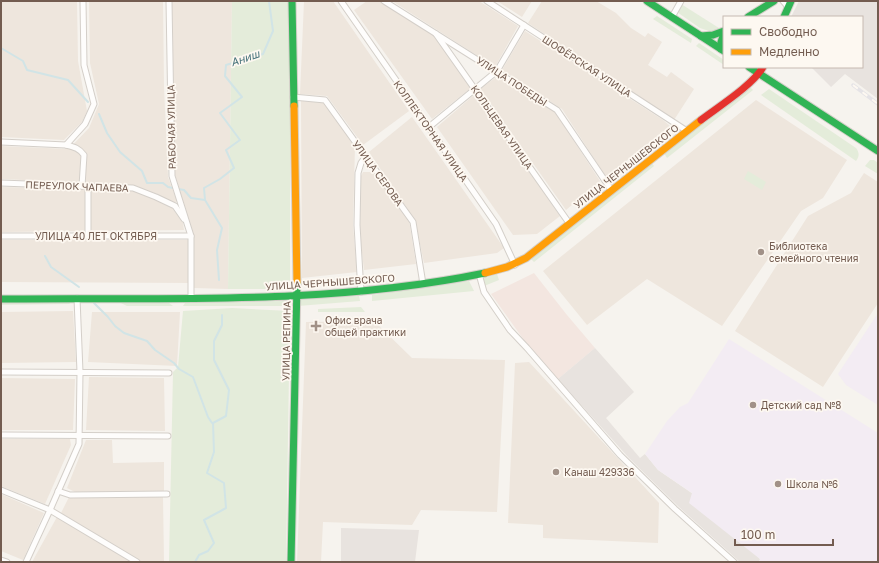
<svg xmlns="http://www.w3.org/2000/svg" width="879" height="563" font-family="'Golos Text',sans-serif">
  <rect width="100%" height="100%" fill="#f6f3ee"/>
  <!-- residential -->
  <g fill="#eee6dd">
    <polygon points="1,1 77,1 78,61 87,111 82,122 64,140 1,137"/>
    <polygon points="89,1 163,1 164,87 168,177 177,201 174,203 157,194 132,185 1,179 1,146 69,149 89,128 99,104 90,63"/>
    <polygon points="172,1 232,1 228,289 194,288 194,237 175,175"/>
    <polygon points="304,1 333,1 409,111 363,145 327,96 300,94"/>
    <polygon points="367,1 380,1 432,34 471,88 432,119 354,10"/>
    <polygon points="392,1 479,1 518,26 495,67"/>
    <polygon points="497,1 532,1 522,17"/>
    <polygon points="542,1 596,1 616,13 631,28 645,37 648,33 662,42 648,65 667,77 671,72 694,89 674,120 528,23"/>
    <polygon points="525,31 663,120 670,126 606,177 562,109 502,70"/>
    <polygon points="498,76 555,112 600,181 566,210 481,90 481,88"/>
    <polygon points="475,94 560,216 537,234 513,235 437,127"/>
    <polygon points="756,100 847,160 823,198 801,211 722,326 647,279 587,325 543,271"/>
    <polygon points="301,101 325,103 355,146 353,225 357,272 302,278"/>
    <polygon points="412,117 504,248 497,253 424,263 415,220 369,152"/>
    <polygon points="363,172 373,172 409,220 416,264 364,270 360,235 361,176"/>
    <polygon points="864,173 878,182 878,303 823,387 735,331 808,216 851,193"/>
    <polygon points="1,187 131,190 154,199 173,209 183,223 184,230 1,232"/>
    <polygon points="1,240 188,240 189,283 1,282"/>
    <polygon points="73,311 76,362 1,363 1,312"/>
    <polygon points="92,312 180,312 177,366 88,362"/>
    <polygon points="374,321 412,358 505,360 497,512 421,510 412,525 323,522 321,562 297,562 306,322"/>
    <polygon points="529,362 659,503 658,543 543,538 543,525 508,523 515,363"/>
    <polygon points="89,377 164,378 165,431 86,430"/>
    <polygon points="1,378 75,379 73,430 1,430"/>
    <polygon points="1,439 70,439 71,445 45,504 1,486"/>
    <polygon points="86,440 112,440 113,463 164,462 164,491 75,492 67,488"/>
    <polygon points="1,494 44,513 23,560 1,551"/>
    <polygon points="163,496 164,562 141,562 61,513 69,497"/>
    <polygon points="57,517 131,562 32,562"/>
  </g>
  <!-- commercial -->
  <polygon fill="#f3e6e0" points="534,273 567,315 595,348 558,379 529,347 491,294"/>
  <!-- industrial -->
  <g fill="#e8e3df">
    <polygon points="799,1 878,1 878,99 845,74 831,87 811,67 862,67 862,17 791,17"/>
    <polygon points="595,348 634,392 606,418 640,458 645,454 658,470 693,494 760,559 759,562 740,562 679,507 629,458 558,379"/>
    <polygon points="341,528 419,530 415,562 341,562"/>
  </g>
  <!-- education -->
  <g fill="#f3ecf3">
    <polygon points="878,313 878,405 846,385 838,374"/>
    <polygon points="729,339 878,433 878,562 759,562 760,559 689,503 692,493 658,470 645,454 667,421 680,407 688,403"/>
  </g>
  <!-- green -->
  <g fill="#e4ecda">
    <polygon points="232,1 290,1 290,289 228,289"/>
    <polygon points="681,4 719,28 712,32 700,28 677,12"/>
    <polygon points="657,16 692,39 691,43 653,19"/>
    <polygon points="699,43 724,60 724,65 696,46"/>
    <polygon points="750,87 753,90 667,158 664,153"/>
    <path d="M769 89 856 148C859 152 860 156 856 161L761 95Z"/>
    <polygon points="870,160 874,160 878,163 878,174 865,166"/>
    <polygon points="651,162 654,166 534,262 530,258"/>
    <polygon points="748,171 766,182 762,190 744,179"/>
    <polygon points="497,274 499,280 484,286 482,279"/>
    <polygon points="469,281 474,291 372,301 372,295"/>
    <polygon points="359,296 360,301 298,306 299,300"/>
    <polygon points="68,301 70,304 1,305 1,302"/>
    <polygon points="283,301 288,304 289,306 183,306 185,303"/>
    <polygon points="121,303 169,303 173,306 127,306"/>
    <polygon points="361,307 365,312 318,312 318,309"/>
    <polygon points="232,308 290,311 286,562 169,562 173,372 178,367 183,311"/>
  </g>
  <g fill="none" stroke-linecap="round" stroke-linejoin="round">
    <!-- stream -->
    <g stroke="#d1e4e6" stroke-width="2">
      <polyline points="1,48 23,61 27,70 68,80 88,102"/>
      <polyline points="99,114 107,133 120,152 142,171 147,183 163,183 168,187 184,190 191,198 205,200"/>
      <polyline points="45,256 51,267 79,287"/>
      <polyline points="219,280 217,250 222,228 205,200 204,188 220,179 234,168 226,150 240,140 220,113 242,97 225,76 226,65 263,54 273,31 269,1"/>
      <polyline points="94,303 108,317 115,326 124,333 147,341 155,350 174,363 179,369 193,377 208,417 212,423"/>
      <polyline points="195,562 199,555 208,551 214,543 204,520 226,508 224,483 207,473 214,452 213,423 226,416 229,390 214,360 214,341 222,325 222,315"/>
    </g>
    <!-- street casing -->
    <g stroke="#d4cfc9" stroke-width="7">
      <g id="street">
        <polyline points="169,1 172,176 191,236 191,298"/>
        <polyline points="341,1 496,224 515,265"/>
        <polyline points="384,1 557,110 612,191"/>
        <polyline points="487,1 687,131"/>
        <polyline points="783,1 788,7"/>
        <polyline points="672,17 681,1"/>
        <polyline points="436,34 569,223"/>
        <polyline points="293,97 325,100 413,222 423,284"/>
        <polyline points="429,127 497,71 524,25"/>
        <path d="M1 142 66 145C74 147 79 148 84 155L82 186"/>
        <polyline points="66,145 85,124 94,104 84,65 83,1"/>
        <polyline points="1,183 133,188 156,197 175,206 184,219"/>
        <polyline points="1,236 191,236"/>
        <polyline points="88,236 88,186"/>
        <polyline points="479,274 484,292 510,330 527,348 620,455 675,509 734,562"/>
        <polyline points="361,292 357,225 358,173 361,163 366,156"/>
        <polyline points="1,372 169,373"/>
        <polyline points="1,435 168,436"/>
        <polyline points="1,490 50,510 137,562"/>
        <polyline points="58,491 70,495 167,494"/>
        <polyline points="1,560 7,562"/>
        <polyline points="26,562 50,510 79,444 80,372 77,298"/>
      </g>
    </g>
    <!-- fast casing -->
    <g stroke="#d4cfc9" stroke-width="9">
      <g id="fast">
        <polyline points="292,1 294,106"/>
        <polyline points="647,1 724,51"/>
        <polyline points="748,17 774,1"/>
        <polyline points="784,17 791,1"/>
        <polyline points="701,36 713,35 724,31"/>
        <polyline points="721,49 721,42 724,33"/>
        <polyline points="749,67 878,151"/>
        <path d="M1 299C162 297 326 306 485 273"/>
        <polyline points="291,562 297,284"/>
      </g>
    </g>
    <!-- slow casing -->
    <g stroke="#d4cfc9" stroke-width="9">
      <g id="slow">
        <polyline points="294,106 297,284"/>
        <polyline points="485,273 507,267 526,258 701,120"/>
      </g>
    </g>
    <!-- jam casing -->
    <g stroke="#d4cfc9" stroke-width="9">
      <path id="jam" d="M701 120C718 107 753 85 763 67"/>
    </g>
    <!-- street -->
    <use href="#street" stroke="#fefdfc" stroke-width="5"/>
    <!-- fast -->
    <use href="#fast" stroke="#30b455" stroke-width="7"/>
    <!-- slow -->
    <use href="#slow" stroke="#ff9f0a" stroke-width="7"/>
    <!-- jam -->
    <use href="#jam" stroke="#e5322d" stroke-width="7"/>
    <!-- rail casing -->
    <g stroke="#e5e3e6" stroke-width="3.5">
      <polyline id="rail" points="853,85 878,104"/>
    </g>
    <!-- rail -->
    <use href="#rail" stroke="#fdf8f1" stroke-width="2" stroke-dasharray="6" stroke-linecap="butt"/>
  </g>
  <!-- markers -->
  <g fill="#a19187" stroke="#fdf8f1" stroke-width="1.5">
    <circle cx="761" cy="252" r="4"/>
    <path d="M314 320h4v4h4v4h-4v4h-4v-4h-4v-4h4z"/>
    <circle cx="753" cy="405" r="4"/>
    <circle cx="556" cy="472" r="4"/>
    <circle cx="778" cy="484" r="4"/>
  </g>
  <g text-anchor="middle" stroke-width="3.5" stroke-linejoin="round" paint-order="stroke">
    <!-- street labels -->
    <g font-size="10" fill="#735c50" stroke="#fdf8f1">
      <text transform="translate(587 66) rotate(33)" y="4">ШОФЁРСКАЯ УЛИЦА</text>
      <text transform="translate(512 81) rotate(33)" y="4">УЛИЦА ПОБЕДЫ</text>
      <text transform="translate(171 127) rotate(-91)" y="4">РАБОЧАЯ УЛИЦА</text>
      <text transform="translate(502 127) rotate(55)" y="4">КОЛЬЦЕВАЯ УЛИЦА</text>
      <text transform="translate(431 131) rotate(55)" y="4">КОЛЛЕКТОРНАЯ УЛИЦА</text>
      <text transform="translate(626 166) rotate(-38)" y="4">УЛИЦА ЧЕРНЫШЕВСКОГО</text>
      <text transform="translate(378 173) rotate(54)" y="4">УЛИЦА СЕРОВА</text>
      <text transform="translate(77 186) rotate(2)" y="4">ПЕРЕУЛОК ЧАПАЕВА</text>
      <text x="96" y="240">УЛИЦА 40 ЛЕТ ОКТЯБРЯ</text>
      <text transform="translate(330 282) rotate(-4)" y="4">УЛИЦА ЧЕРНЫШЕВСКОГО</text>
      <text transform="translate(286 341) rotate(-89)" y="4">УЛИЦА РЕПИНА</text>
    </g>
    <!-- poi labels -->
    <g font-size="10" fill="#735c50" stroke="#fdf8f1" text-anchor="start">
      <text x="769" y="250">Библиотека<tspan x="769" dy="12">семейного чтения</tspan></text>
      <text x="325" y="324">Офис врача<tspan x="325" dy="12">общей практики</tspan></text>
      <text x="761" y="409">Детский сад №8</text>
      <text x="564" y="476">Канаш 429336</text>
      <text x="786" y="488">Школа №6</text>
    </g>
    <!-- water labels -->
    <g font-size="11" font-style="italic" fill="#49747c" stroke="#fdf8f1">
      <text transform="translate(245 58) rotate(-19)" y="4">Аниш</text>
    </g>
  </g>
  <!-- border -->
  <rect width="879" height="563" fill="none" stroke="#735c50" stroke-width="4"/>
  <!-- legend -->
  <rect x="723" y="16" width="140" height="52" fill="#fdf8f1" stroke="#c6bab1"/>
  <rect x="731" y="29" width="20" height="6" fill="#30b455" stroke="#c6bab1"/>
  <text x="759" y="36" font-size="12" fill="#735c50">Свободно</text>
  <rect x="731" y="49" width="20" height="6" fill="#ff9f0a" stroke="#c6bab1"/>
  <text x="759" y="56" font-size="12" fill="#735c50">Медленно</text>
  <!-- scale -->
  <path d="M735 539v6h98v-6" fill="none" stroke="#735c50" stroke-width="2"/>
  <text x="741" y="539" font-size="12" fill="#735c50" stroke="#fdf8f1" stroke-width="3" paint-order="stroke">100 m</text>
</svg>
